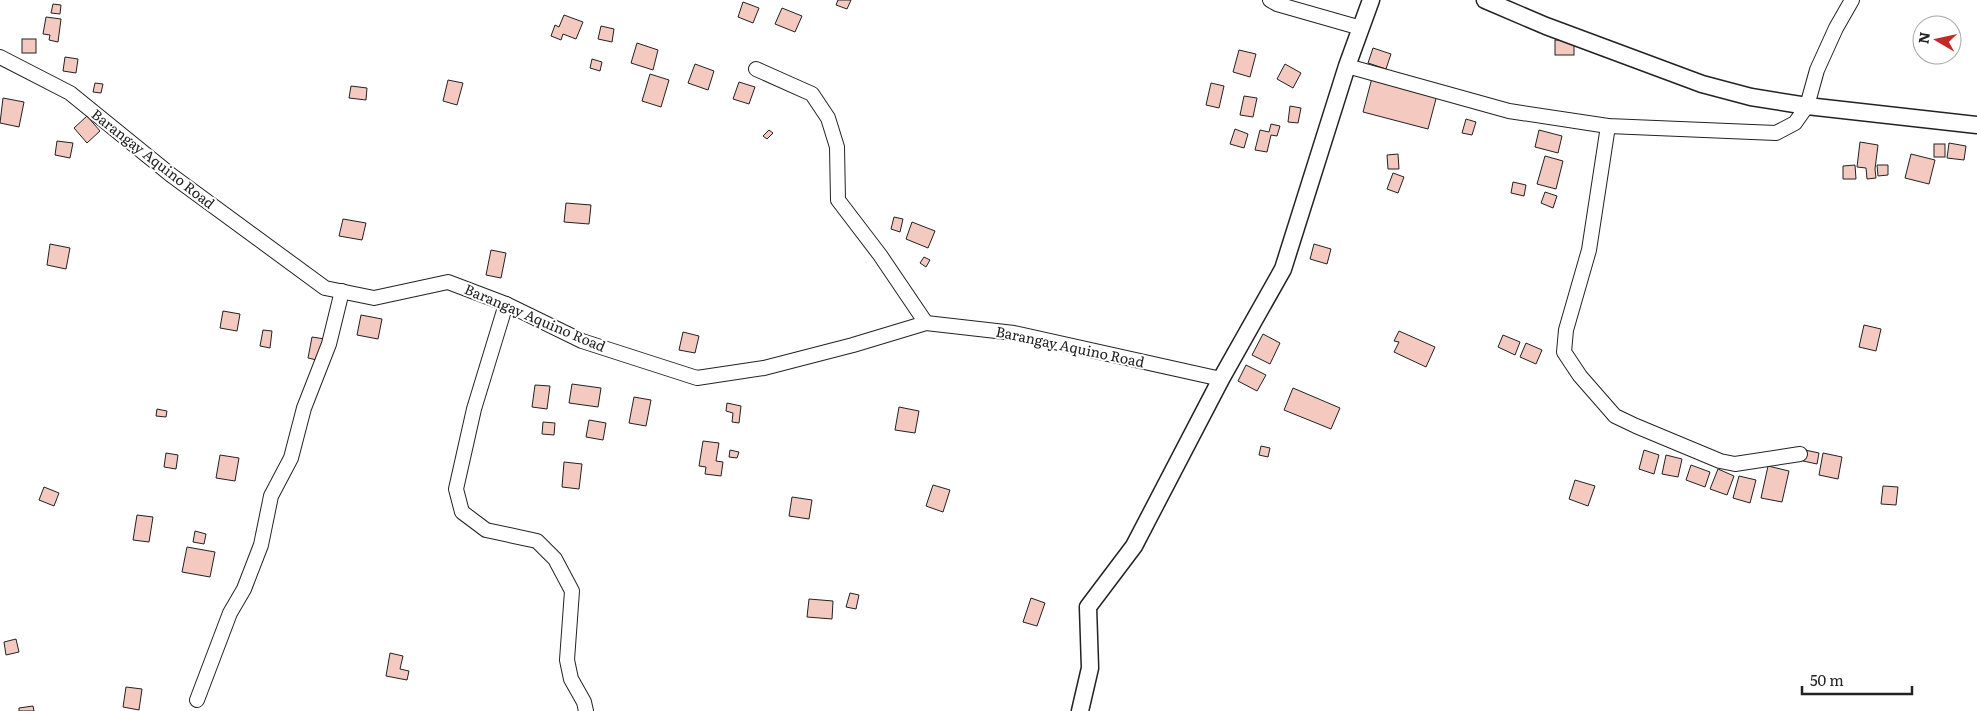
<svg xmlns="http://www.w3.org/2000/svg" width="1977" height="711" font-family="Literata,serif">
  <rect width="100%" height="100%" fill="#fff"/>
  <!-- building -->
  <g fill="#f3c9c0" stroke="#222">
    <polygon points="838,0 851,0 847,9 836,5"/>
    <polygon points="743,2 759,8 753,23 738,17"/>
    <polygon points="53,4 61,5 60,14 51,13"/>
    <polygon points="782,8 802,16 795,32 775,24"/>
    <polygon points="564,15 583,22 576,39 563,34 561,40 551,36 555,25 559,27"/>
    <polygon points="46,17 61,19 58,42 49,40 50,35 43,34"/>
    <polygon points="601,26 614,29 612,42 598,39"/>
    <rect x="22" y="39" width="14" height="14"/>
    <rect x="1555" y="40" width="19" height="15"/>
    <polygon points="637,43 658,50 653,70 631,63"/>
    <polygon points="1373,48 1391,54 1386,69 1368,63"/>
    <polygon points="1239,50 1256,54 1250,77 1233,72"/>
    <polygon points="65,57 78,59 76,73 63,71"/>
    <polygon points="592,59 602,62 600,71 590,68"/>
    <polygon points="695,64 714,71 708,90 688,83"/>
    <polygon points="1285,64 1301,73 1293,88 1277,79"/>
    <polygon points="650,74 669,80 661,107 642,101"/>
    <polygon points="1372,78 1437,95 1428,129 1363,112"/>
    <polygon points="448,80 463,83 457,105 443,101"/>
    <polygon points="739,82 755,87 749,104 733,99"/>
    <polygon points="95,83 103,84 101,93 93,92"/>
    <polygon points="1211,83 1224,86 1219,108 1206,105"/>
    <polygon points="351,86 367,88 366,100 349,98"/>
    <polygon points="1244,96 1257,98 1253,117 1240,115"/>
    <polygon points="3,98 24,102 19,127 0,123"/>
    <polygon points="1290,106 1301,108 1298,123 1288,122"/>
    <polygon points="87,116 100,131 87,143 74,128"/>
    <polygon points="1466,119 1476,122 1472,135 1462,133"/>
    <polygon points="1271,124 1280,126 1277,136 1271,135 1267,152 1255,150 1260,130 1269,132"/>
    <polygon points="1235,129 1248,134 1244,148 1230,144"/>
    <polygon points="769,130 773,133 767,139 763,136"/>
    <polygon points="1539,130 1562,136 1558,153 1535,147"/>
    <polygon points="57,141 73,143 70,158 55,155"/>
    <polygon points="1860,142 1878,145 1875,169 1876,178 1867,179 1866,168 1857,167"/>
    <polygon points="1949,143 1966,146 1964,160 1947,158"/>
    <rect x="1934" y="144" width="11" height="13"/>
    <polygon points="1398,154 1399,169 1388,169 1387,155"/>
    <polygon points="1911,154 1935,160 1929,184 1905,178"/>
    <polygon points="1545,156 1563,161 1556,189 1537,184"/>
    <polygon points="1855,165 1856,179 1843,179 1843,166"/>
    <polygon points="1877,165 1888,165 1888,175 1878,176"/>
    <polygon points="1393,173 1404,177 1398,193 1387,189"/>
    <polygon points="1513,182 1526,185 1524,196 1511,193"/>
    <polygon points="1545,192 1557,196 1553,208 1541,203"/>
    <polygon points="566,203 591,205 589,224 564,222"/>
    <polygon points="894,217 903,219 900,232 891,229"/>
    <polygon points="343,219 366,223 362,240 339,236"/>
    <polygon points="912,222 935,231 928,248 906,239"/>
    <polygon points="50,244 70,248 66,269 47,265"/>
    <polygon points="1314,244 1331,249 1327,264 1310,259"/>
    <polygon points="491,250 506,253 501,278 486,275"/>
    <polygon points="924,257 930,260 926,267 920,263"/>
    <polygon points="223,311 240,314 237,331 220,328"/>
    <polygon points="361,315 382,319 378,339 357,335"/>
    <polygon points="1864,325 1881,329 1876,351 1859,347"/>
    <polygon points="263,330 272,331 270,348 260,346"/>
    <polygon points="1399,331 1435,347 1426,367 1394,352 1399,342 1394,341"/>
    <polygon points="683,332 699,336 695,353 679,350"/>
    <polygon points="1263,334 1280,343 1270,364 1252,355"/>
    <polygon points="1503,335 1520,342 1515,355 1498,347"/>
    <polygon points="312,337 325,339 321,361 308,358"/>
    <polygon points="1526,343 1542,350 1536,364 1520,357"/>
    <polygon points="1246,365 1266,375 1257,391 1238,381"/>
    <polygon points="572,384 601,388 598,407 569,403"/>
    <polygon points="535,385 550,386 547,409 532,407"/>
    <polygon points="1293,388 1340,408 1331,429 1284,410"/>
    <polygon points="634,397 651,400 646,426 629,423"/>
    <polygon points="727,403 741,406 739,423 732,422 733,413 726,411"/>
    <polygon points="899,407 919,411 915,433 895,430"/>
    <polygon points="157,409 167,411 166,417 156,416"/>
    <polygon points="589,420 606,423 603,440 586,437"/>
    <polygon points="543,422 555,423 554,435 542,434"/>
    <polygon points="703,441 719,443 716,461 723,462 721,476 705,474 706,467 699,466"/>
    <polygon points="1261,446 1270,448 1268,457 1259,455"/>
    <polygon points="730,450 739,452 737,458 729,457"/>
    <polygon points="1644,450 1659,455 1654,474 1639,469"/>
    <polygon points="1805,450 1819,453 1817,464 1803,461"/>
    <polygon points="166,453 178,455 176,469 164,467"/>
    <polygon points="1823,453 1842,457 1838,479 1819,475"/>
    <polygon points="220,455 239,458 235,481 216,478"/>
    <polygon points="1666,455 1682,459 1678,477 1662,474"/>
    <polygon points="564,462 582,464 579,489 562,487"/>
    <polygon points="1691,465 1710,472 1705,487 1686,480"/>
    <polygon points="1768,466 1789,471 1782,502 1761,498"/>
    <polygon points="1718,469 1734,476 1727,495 1710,489"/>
    <polygon points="1739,476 1756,480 1750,503 1733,498"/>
    <polygon points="1575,480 1595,486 1588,506 1569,499"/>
    <polygon points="933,485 950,490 943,512 926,506"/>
    <polygon points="1883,486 1898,487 1896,505 1881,504"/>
    <polygon points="44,487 59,493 54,506 39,500"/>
    <polygon points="792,497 812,500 809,519 789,516"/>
    <polygon points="137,515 153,517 149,542 133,540"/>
    <polygon points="195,531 206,534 204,544 193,542"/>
    <polygon points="187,547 215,552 210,577 182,572"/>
    <polygon points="850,593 859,595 856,609 846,607"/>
    <polygon points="1031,598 1045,603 1037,626 1023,622"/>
    <polygon points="809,599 833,601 832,619 807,617"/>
    <polygon points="16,639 19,652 6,655 4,642"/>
    <polygon points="390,653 403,656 400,669 409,671 407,680 386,676"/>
    <polygon points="126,687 142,689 139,710 123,707"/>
    <polygon points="33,706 34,711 19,711 19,708"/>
  </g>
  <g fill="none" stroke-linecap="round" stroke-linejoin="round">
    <!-- minor casing -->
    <g stroke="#222" stroke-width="16">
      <g id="minor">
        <polyline points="1270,0 1277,4 1361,28"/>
        <polyline points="0,57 70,93 171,175 325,288 374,298 448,282 506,304 582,341 697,378 764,368 853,345 926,323 1014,333 1221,379"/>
        <polyline points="1347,66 1509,111 1608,126 1776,133 1795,123 1807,106 1817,70 1836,28 1852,0"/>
        <polyline points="756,69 812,94 828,118 837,147 838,200 880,255 926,323"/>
        <polyline points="1608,126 1589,250 1566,330 1564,352 1580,376 1615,416 1636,426 1720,461 1735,464 1800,454"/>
        <polyline points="506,304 474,409 456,489 462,512 486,530 537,541 555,559 572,591 567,660 571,679 584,702 586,711"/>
        <polyline points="197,700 230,613 244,589 261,545 271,496 291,458 304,408 329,344 342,291"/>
      </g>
    </g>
    <!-- tertiary casing -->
    <g stroke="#222" stroke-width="19">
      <g id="tertiary">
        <polyline points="1485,0 1546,26 1702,84 1751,97 1807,106 1977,125"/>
        <polyline points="1080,711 1090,668 1088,607 1134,546 1221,379 1283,269 1347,66 1371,0"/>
      </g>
    </g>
    <!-- minor -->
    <use href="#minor" stroke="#fff" stroke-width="14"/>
    <!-- tertiary -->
    <use href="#tertiary" stroke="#fff" stroke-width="16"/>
  </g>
  <g text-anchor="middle" stroke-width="4" stroke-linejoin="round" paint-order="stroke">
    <!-- street labels -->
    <g font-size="14" fill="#222" stroke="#fff">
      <text transform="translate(153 159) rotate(38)" y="5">Barangay Aquino Road</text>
      <text transform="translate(535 318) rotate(23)" y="5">Barangay Aquino Road</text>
      <text transform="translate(1070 347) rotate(12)" y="5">Barangay Aquino Road</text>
    </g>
  </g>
  <!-- north arrow -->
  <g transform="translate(1937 40) rotate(279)"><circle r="24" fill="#ffffff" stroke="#a7a7a7"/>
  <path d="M0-4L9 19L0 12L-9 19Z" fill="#c62828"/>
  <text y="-8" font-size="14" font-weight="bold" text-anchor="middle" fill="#222222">N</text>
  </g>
  <!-- scale -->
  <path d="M1802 686v8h110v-8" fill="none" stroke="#222222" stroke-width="2.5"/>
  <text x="1810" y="686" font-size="15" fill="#222222" stroke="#ffffff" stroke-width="4" paint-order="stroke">50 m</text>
</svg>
